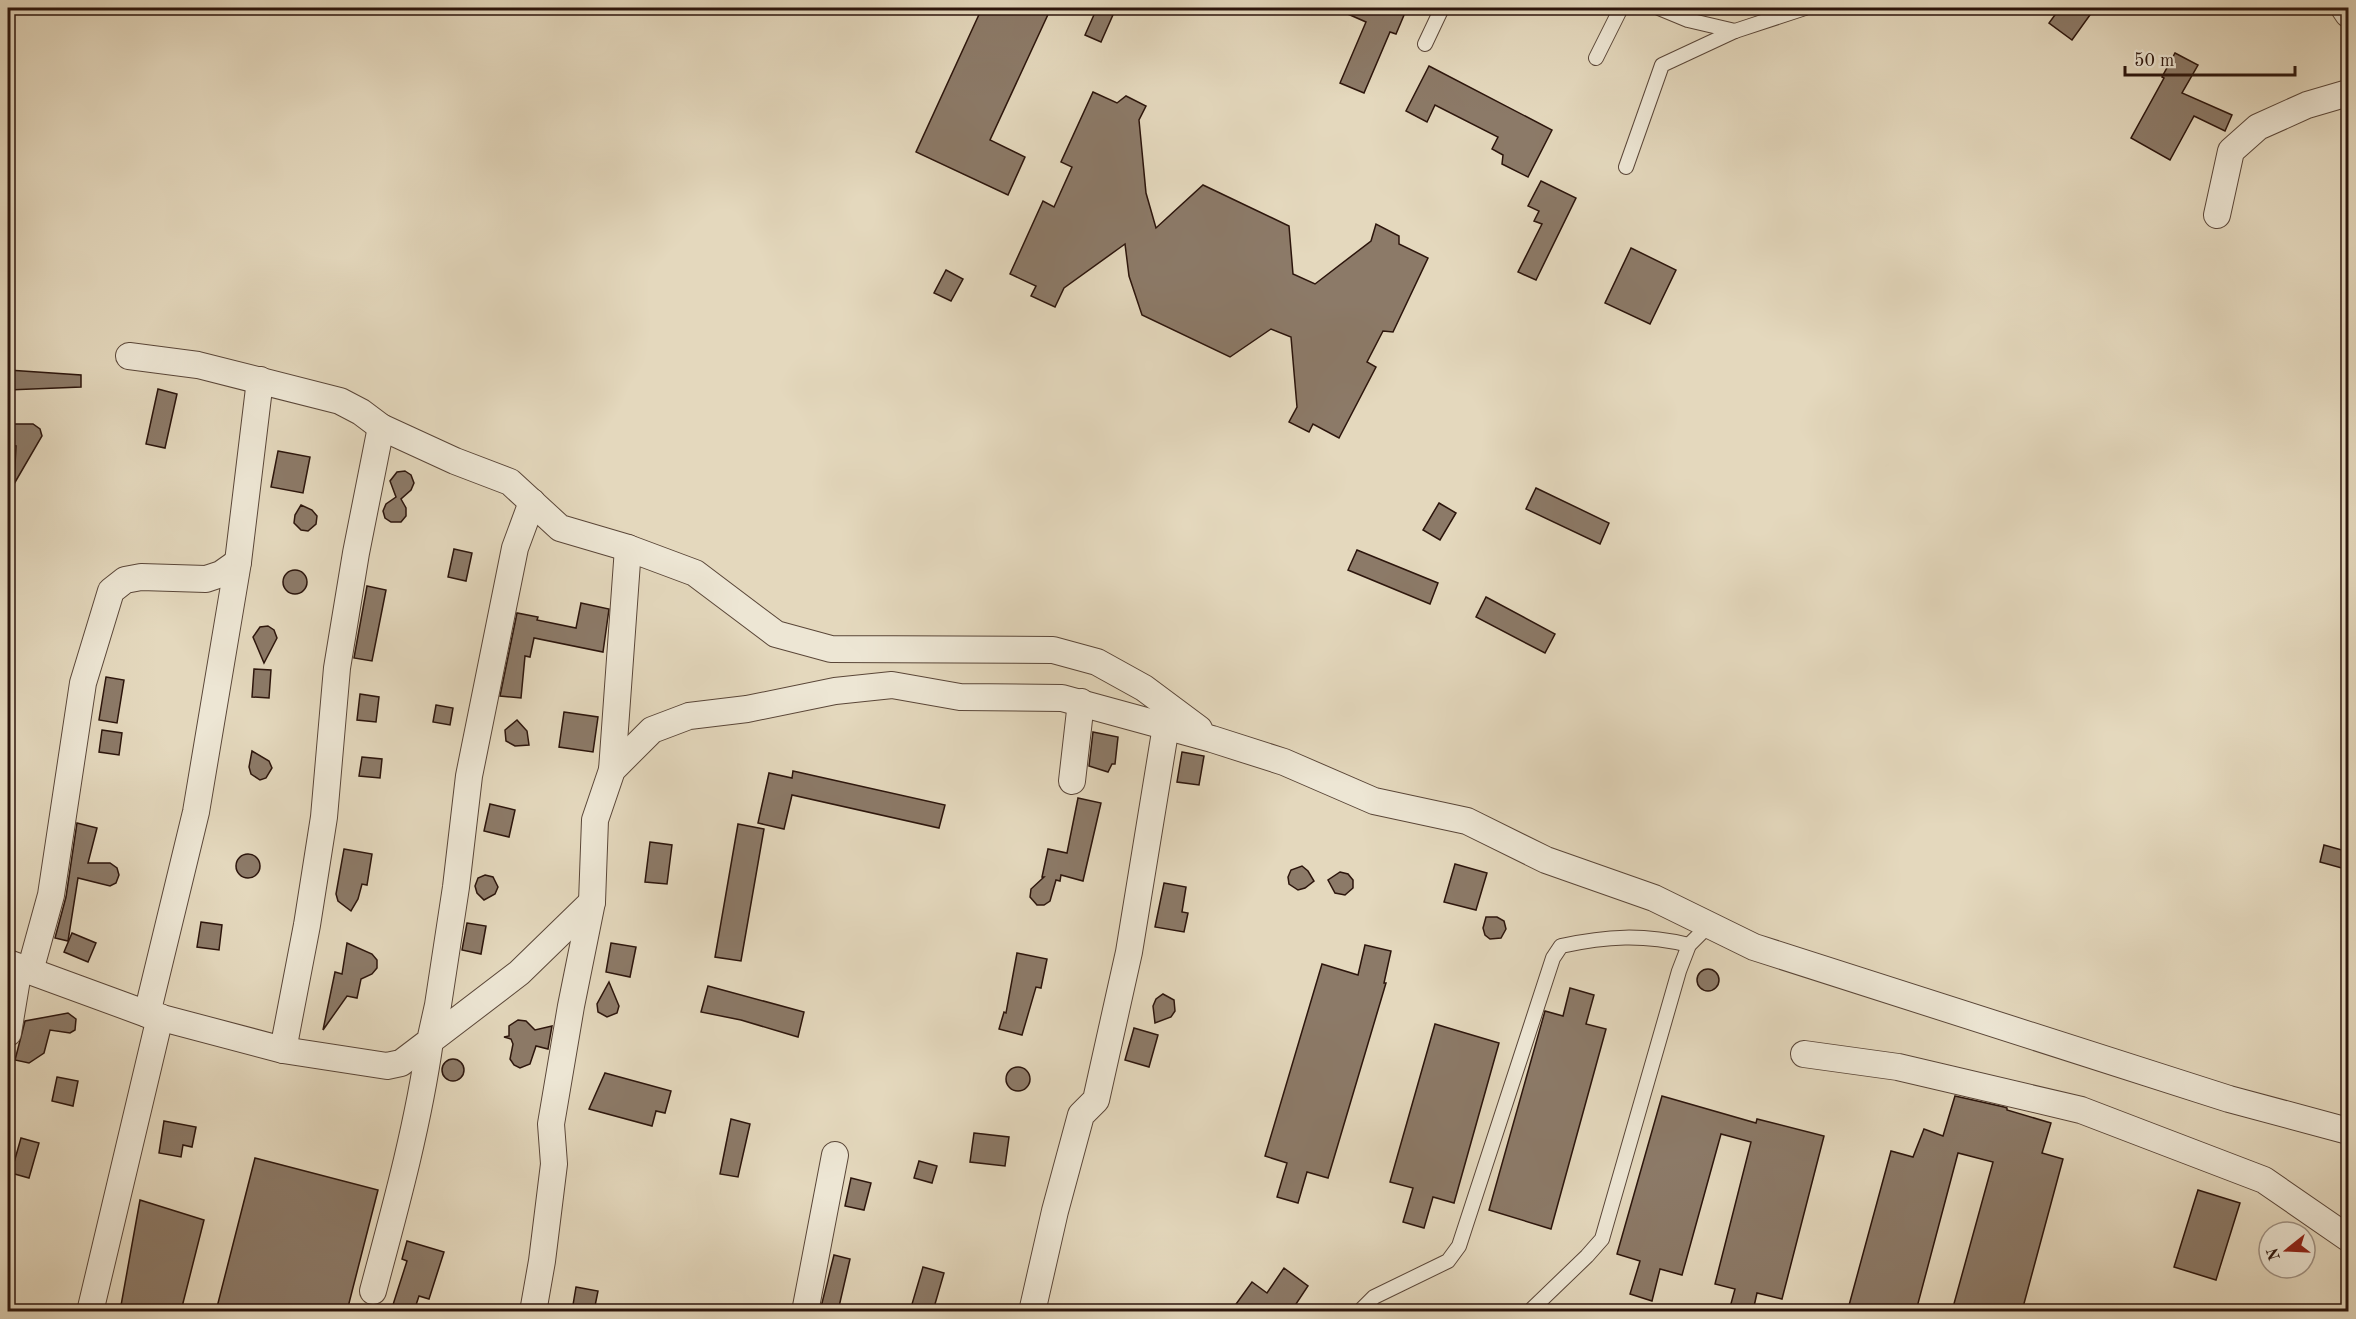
<svg xmlns="http://www.w3.org/2000/svg" width="2356" height="1319" font-family="'Old Standard TT',serif">
  <rect width="100%" height="100%" fill="#e4d8bd"/>
  <filter id="stains"><feTurbulence type="fractalNoise" baseFrequency=".00333" numOctaves="4"/><feColorMatrix values="0 0 0 0 .2 0 0 0 0 .09 0 0 0 0 .02 0 0 0 .5 -.17"/></filter>
  <radialGradient id="worn" r=".72"><stop offset=".6" stop-color="#630" stop-opacity="0"/><stop offset="1" stop-color="#630" stop-opacity=".3"/></radialGradient>
  <!-- building -->
  <g fill="#8c7a68" stroke="#2c150c" stroke-width="1.5">
    <polygon points="982,8 1051,8 990,140 1025,157 1008,195 916,152"/>
    <polygon points="1097,8 1116,8 1101,42 1085,35"/>
    <polygon points="1334,8 1407,8 1396,34 1390,32 1364,93 1340,83 1366,22"/>
    <polygon points="2060,8 2095,8 2072,40 2049,23"/>
    <polygon points="2175,53 2198,65 2182,93 2232,115 2225,131 2194,116 2170,160 2131,138 2164,78 2162,77"/>
    <polygon points="1429,66 1552,130 1528,177 1502,164 1503,155 1492,149 1498,137 1435,105 1427,122 1406,111"/>
    <polygon points="1093,92 1117,103 1126,96 1146,106 1139,120 1146,193 1156,228 1203,185 1289,226 1293,274 1315,284 1371,241 1376,224 1399,236 1399,244 1428,258 1393,332 1383,331 1367,362 1376,367 1339,438 1313,424 1309,432 1289,422 1297,407 1291,337 1271,329 1230,357 1142,315 1129,276 1125,244 1064,288 1055,307 1031,296 1036,286 1010,274 1043,201 1054,207 1072,167 1061,162"/>
    <polygon points="1541,181 1576,198 1536,280 1518,272 1542,224 1534,221 1539,211 1528,206"/>
    <polygon points="1631,248 1676,270 1650,324 1605,303"/>
    <polygon points="946,270 963,279 951,301 934,293"/>
    <polygon points="8,370 81,375 81,387 8,390"/>
    <polygon points="158,389 177,394 165,448 146,444"/>
    <polygon points="8,424 33,424 40,429 42,436 14,484 16,446 8,445"/>
    <polygon points="278,451 310,457 303,493 271,487"/>
    <polygon points="405,471 411,475 414,483 411,490 401,499 406,508 406,516 401,522 391,522 385,518 383,511 386,504 396,497 390,481 397,472"/>
    <polygon points="1536,488 1609,523 1600,544 1526,509"/>
    <polygon points="1439,503 1456,513 1440,540 1423,530"/>
    <polygon points="301,505 312,510 317,516 316,524 308,531 301,530 294,523 295,515"/>
    <polygon points="454,549 472,553 466,581 448,577"/>
    <polygon points="1357,550 1438,583 1430,604 1348,570"/>
    <circle cx="295" cy="582" r="12"/>
    <polygon points="367,586 386,590 372,661 354,658"/>
    <polygon points="1486,597 1555,634 1545,653 1476,617"/>
    <polygon points="581,603 609,609 603,652 534,638 530,657 525,656 521,698 500,696 517,613 538,617 537,620 576,628"/>
    <polygon points="268,626 274,630 277,638 264,663 253,637 260,627"/>
    <polygon points="254,669 271,670 269,698 252,697"/>
    <polygon points="106,677 124,680 117,723 99,720"/>
    <polygon points="360,694 379,697 376,722 357,720"/>
    <polygon points="436,705 453,708 450,725 433,722"/>
    <polygon points="564,712 598,717 593,752 559,747"/>
    <polygon points="517,720 527,731 529,745 515,746 506,741 505,730"/>
    <polygon points="102,730 122,733 119,755 99,752"/>
    <polygon points="1093,732 1118,737 1115,764 1112,764 1108,772 1089,766"/>
    <polygon points="252,751 269,761 272,768 266,778 260,780 251,774 249,767"/>
    <polygon points="1182,752 1204,756 1199,785 1177,782"/>
    <polygon points="362,757 382,759 380,778 359,776"/>
    <polygon points="793,771 945,805 939,828 792,795 784,829 758,823 769,773 792,778"/>
    <polygon points="1078,798 1101,803 1083,881 1061,875 1060,881 1056,880 1050,901 1044,905 1037,905 1030,897 1031,889 1044,877 1042,877 1048,849 1067,853"/>
    <polygon points="490,804 515,810 509,837 484,831"/>
    <polygon points="77,823 97,828 88,863 110,863 117,868 119,875 116,883 110,886 78,878 68,941 55,938 66,897"/>
    <polygon points="738,824 764,829 741,961 715,957"/>
    <polygon points="650,842 672,845 667,884 645,882"/>
    <polygon points="2324,845 2349,852 2349,870 2320,862"/>
    <polygon points="344,849 372,854 367,885 362,884 358,899 351,911 338,901 336,894"/>
    <circle cx="248" cy="866" r="12"/>
    <polygon points="1455,864 1487,873 1476,910 1444,902"/>
    <polygon points="1302,866 1308,871 1314,881 1305,888 1298,890 1289,884 1288,877 1291,870"/>
    <polygon points="1340,872 1348,874 1353,880 1353,888 1345,895 1335,893 1328,880"/>
    <polygon points="485,875 493,877 498,887 495,894 484,900 477,893 475,886 478,878"/>
    <polygon points="1164,883 1186,887 1182,912 1188,913 1184,932 1155,927"/>
    <polygon points="1486,917 1497,917 1504,921 1506,929 1501,938 1490,939 1485,935 1483,928"/>
    <polygon points="201,922 222,925 219,950 197,947"/>
    <polygon points="467,923 486,926 481,954 462,950"/>
    <polygon points="72,933 96,943 88,962 64,952"/>
    <polygon points="347,943 372,954 377,960 377,968 372,974 361,979 357,998 347,996 323,1030 335,972 342,974"/>
    <polygon points="611,943 636,947 630,977 606,972"/>
    <polygon points="1365,945 1391,951 1384,983 1386,983 1328,1178 1307,1172 1298,1203 1277,1197 1287,1163 1265,1156 1322,964 1358,975"/>
    <polygon points="1017,953 1047,959 1041,988 1036,987 1022,1035 999,1029 1004,1012 1006,1013"/>
    <circle cx="1708" cy="980" r="11"/>
    <polygon points="609,982 619,1006 617,1013 607,1017 598,1012 597,1004"/>
    <polygon points="708,986 804,1012 798,1037 741,1020 701,1012"/>
    <polygon points="1570,988 1594,995 1586,1024 1606,1029 1551,1229 1489,1210 1545,1011 1563,1016"/>
    <polygon points="1163,994 1174,1000 1175,1011 1171,1017 1155,1023 1153,1006 1156,999"/>
    <polygon points="68,1013 76,1019 75,1030 70,1033 50,1030 44,1053 29,1063 15,1060 25,1021"/>
    <polygon points="518,1020 526,1021 535,1030 552,1026 548,1049 536,1046 530,1064 520,1068 514,1065 510,1059 513,1044 511,1039 504,1037 509,1036 509,1026"/>
    <polygon points="1435,1024 1499,1043 1454,1203 1433,1197 1424,1228 1403,1222 1413,1188 1390,1182"/>
    <polygon points="1134,1028 1158,1035 1149,1067 1125,1060"/>
    <circle cx="453" cy="1070" r="11"/>
    <circle cx="1018" cy="1079" r="12"/>
    <polygon points="605,1073 671,1091 665,1113 656,1111 652,1126 589,1109"/>
    <polygon points="57,1077 78,1081 73,1106 52,1101"/>
    <polygon points="1662,1096 1756,1123 1757,1119 1824,1136 1782,1299 1757,1293 1753,1311 1729,1311 1735,1289 1715,1284 1751,1142 1721,1134 1682,1275 1660,1269 1652,1301 1630,1294 1640,1261 1617,1254"/>
    <polygon points="1955,1096 2004,1107 2007,1108 2007,1110 2051,1123 2042,1153 2063,1159 2022,1311 1952,1311 1993,1162 1958,1153 1916,1311 1859,1311 1848,1309 1891,1151 1913,1157 1924,1129 1943,1136"/>
    <polygon points="731,1119 750,1124 738,1177 720,1174"/>
    <polygon points="164,1121 196,1127 192,1147 183,1145 181,1157 159,1153"/>
    <polygon points="974,1133 1009,1137 1005,1166 970,1162"/>
    <polygon points="21,1138 39,1143 29,1178 11,1173"/>
    <polygon points="255,1158 378,1190 347,1311 216,1311"/>
    <polygon points="919,1161 937,1166 932,1183 914,1178"/>
    <polygon points="851,1178 871,1183 864,1210 845,1206"/>
    <polygon points="2198,1190 2240,1203 2216,1280 2174,1267"/>
    <polygon points="140,1200 204,1220 181,1311 120,1311"/>
    <polygon points="407,1241 444,1252 429,1299 419,1296 414,1311 391,1311 407,1261 402,1259"/>
    <polygon points="834,1255 850,1259 838,1311 820,1311"/>
    <polygon points="923,1267 944,1273 933,1311 910,1311"/>
    <polygon points="1284,1268 1308,1286 1292,1310 1294,1311 1231,1311 1252,1282 1267,1293"/>
    <polygon points="576,1287 598,1291 594,1311 572,1311"/>
  </g>
  <g fill="none" stroke-linecap="round" stroke-linejoin="round">
    <!-- service casing -->
    <g stroke="#5a4638" stroke-width="16">
      <g id="service">
        <polyline points="1659,8 1688,20 1735,31"/>
        <polyline points="1425,44 1442,8"/>
        <polyline points="1596,58 1621,8"/>
        <polyline points="1626,167 1662,65 1735,31 1805,8"/>
        <polyline points="1532,1309 1587,1256 1602,1239 1679,971 1689,945 1708,926"/>
        <path d="M1359 1312 1374 1297 1448 1261 1459 1246 1553 958 1561 946C1607 936 1643 934 1689 945"/>
      </g>
    </g>
    <!-- minor casing -->
    <g stroke="#5a4638" stroke-width="28">
      <g id="minor">
        <polyline points="2344,8 2348,14"/>
        <polyline points="2217,215 2231,151 2258,127 2307,105 2348,93"/>
        <polyline points="129,356 198,365 340,401 361,412 381,427 455,461 510,482 560,528 628,548 695,573 776,634 831,649 1053,650 1097,662 1144,688 1199,729"/>
        <polyline points="612,770 628,548"/>
        <polyline points="1072,781 1081,702"/>
        <polyline points="8,963 147,1014 283,1050 387,1066 401,1063 430,1041 438,1005 456,887 469,776 515,548 532,502"/>
        <polyline points="30,971 51,895 83,683 111,591 125,580 141,577 206,579 221,574 238,562"/>
        <polyline points="147,1014 196,812 238,562 260,380"/>
        <polyline points="8,1033 19,967"/>
        <polyline points="283,1050 307,925 324,817 337,668 356,553 381,427"/>
        <polyline points="1804,1054 1898,1067 2081,1110 2264,1180 2348,1238"/>
        <path d="M373 1291C395 1209 418 1126 430 1041L519 973 592 902"/>
        <polyline points="90,1312 160,1017"/>
        <polyline points="533,1312 542,1261 554,1164 551,1124 571,1006 592,902 595,820 612,770 652,730 689,716 747,709 835,691 892,685 960,697 1062,698 1212,739 1284,762 1374,801 1467,821 1546,860 1654,898 1754,947 2229,1099 2348,1131"/>
        <polyline points="805,1312 835,1155"/>
        <polyline points="1032,1312 1055,1211 1081,1115 1096,1100 1129,952 1166,726"/>
      </g>
    </g>
    <!-- service -->
    <use href="#service" stroke="#ede6d4" stroke-width="14"/>
    <!-- minor -->
    <use href="#minor" stroke="#ede6d4" stroke-width="26"/>
  </g>
  <!-- margin -->
  <rect width="2356" height="1319" fill="none" stroke="#e4d8bd" stroke-width="30"/>
  <rect x="9" y="9" width="2338" height="1301" fill="none" stroke="#2c150c" stroke-width="3"/>
  <rect x="15" y="15" width="2326" height="1289" fill="none" stroke="#2c150c" stroke-width="1.5"/>
  <!-- north arrow -->
  <g transform="translate(2287 1250) rotate(252)"><circle r="28" fill="#ede6d4" stroke="#a09284" stroke-width="1.5"/>
  <path d="M0-4.5L10 22L0 15L-10 22Z" fill="#8f2418"/>
  <text y="-9" font-size="16" font-weight="bold" text-anchor="middle" fill="#2c150c">N</text>
  </g>
  <!-- scale -->
  <path d="M2125 66v9h170v-9" fill="none" stroke="#2c150c" stroke-width="3"/>
  <text x="2134" y="66" font-size="18" fill="#2c150c" stroke="#ede6d4" stroke-width="4.5" paint-order="stroke">50 m</text>
  <rect width="100%" height="100%" filter="url(#stains)"/>
  <rect width="100%" height="100%" fill="url(#worn)"/>
</svg>
